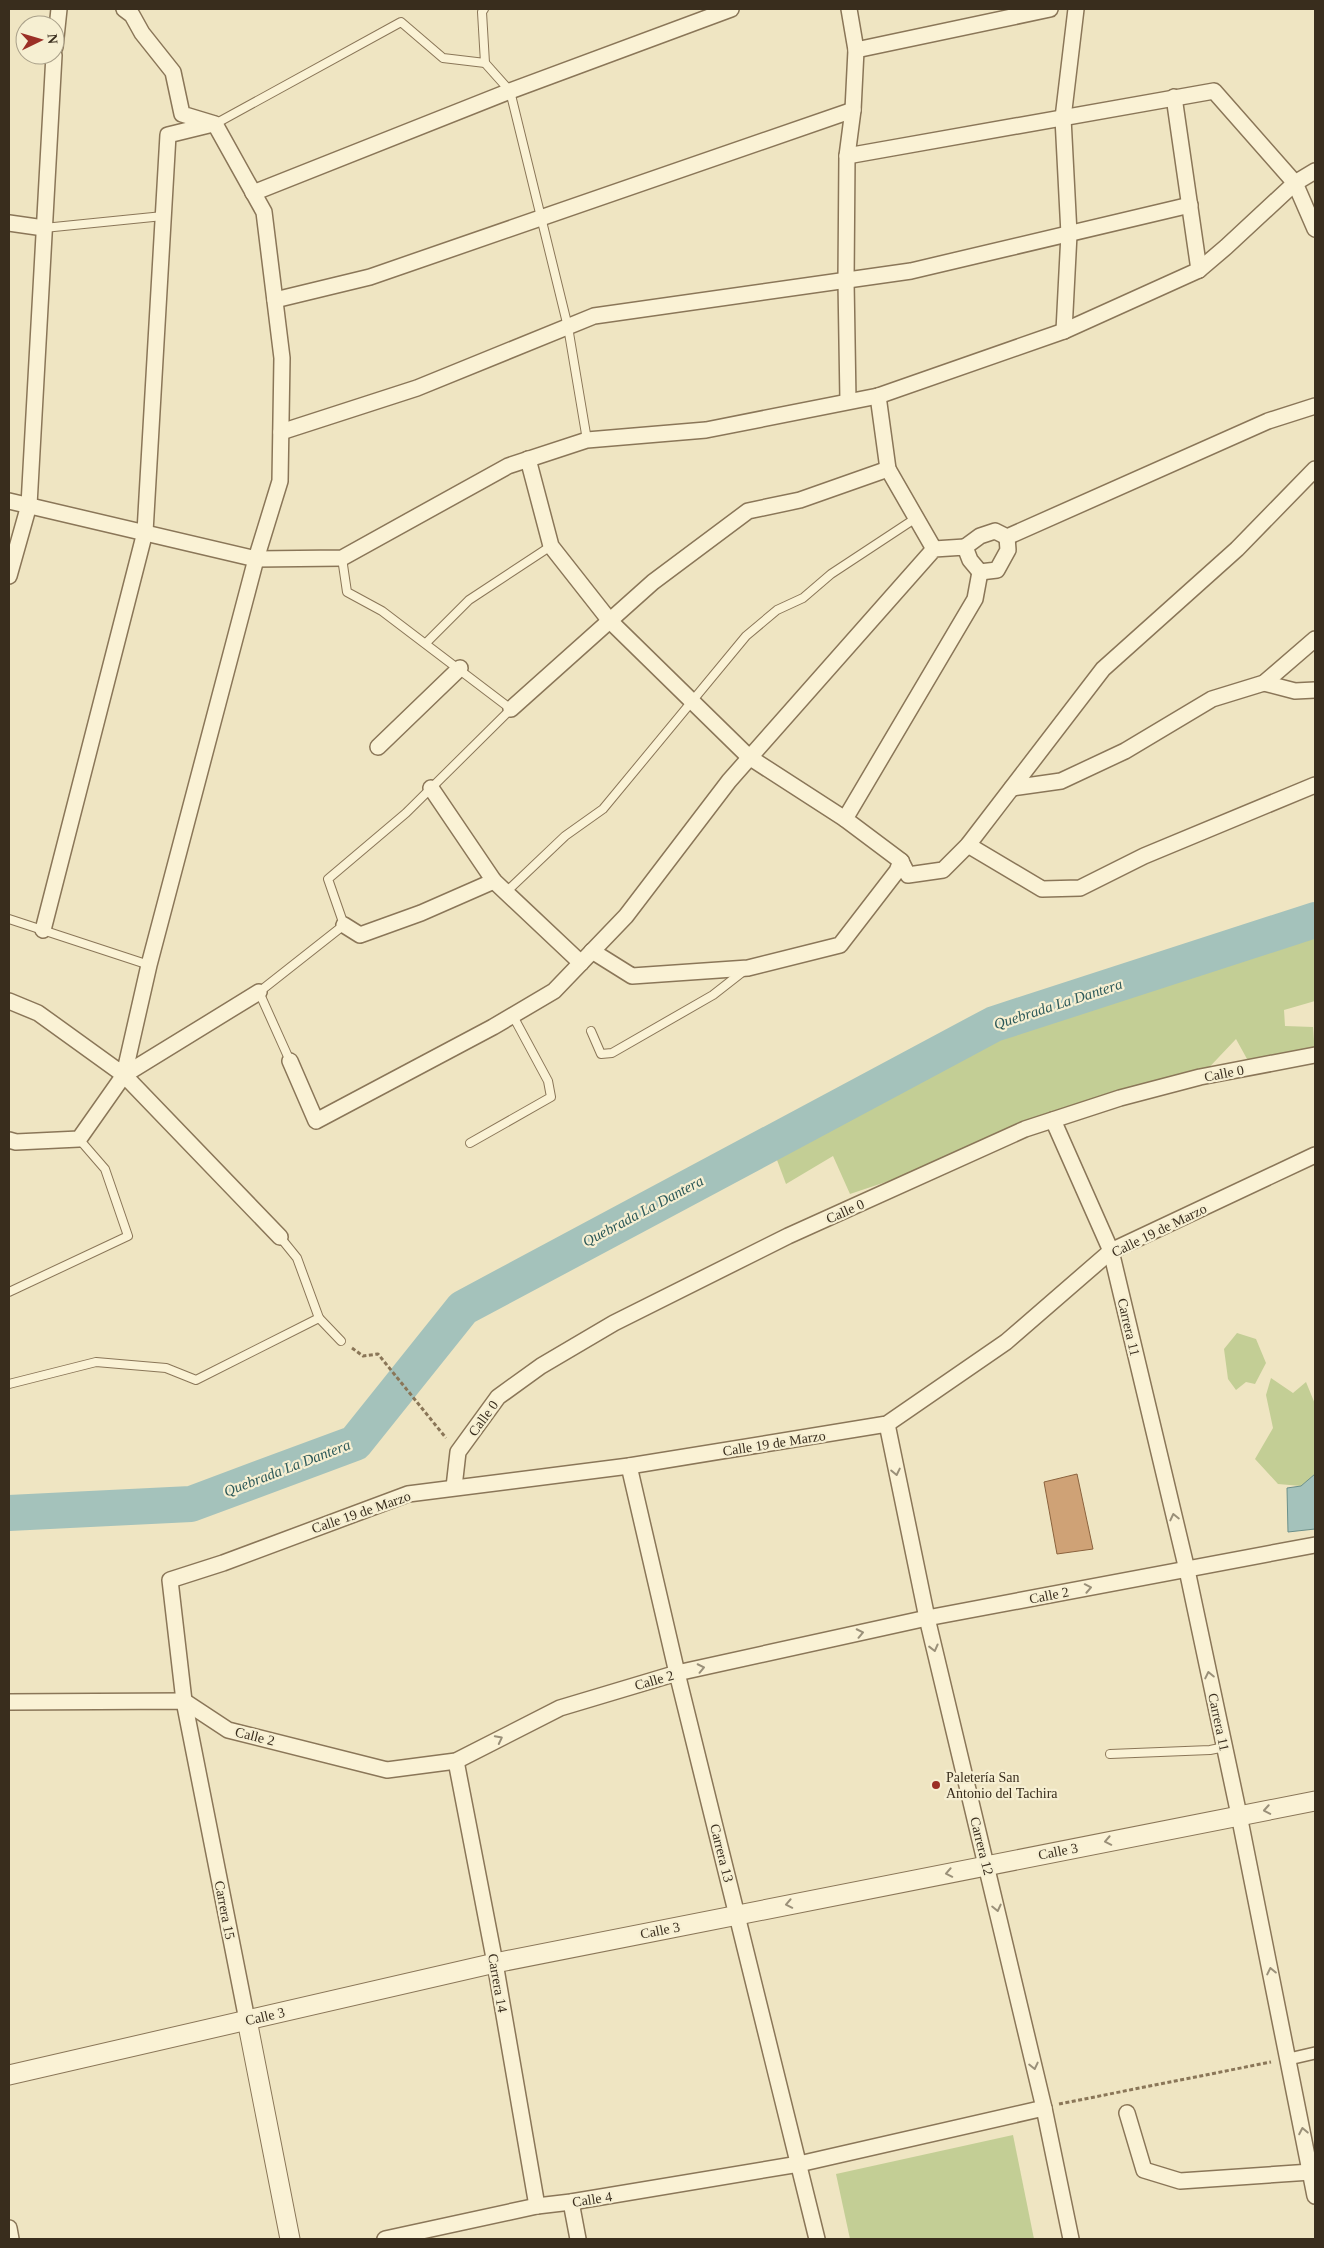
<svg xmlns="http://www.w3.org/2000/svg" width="1324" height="2248" font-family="Georgia,serif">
  <rect width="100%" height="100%" fill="#efe5c2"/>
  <!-- green -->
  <g fill="#c3ce95">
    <polygon points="1315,920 1315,1001 1284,1010 1285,1026 1313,1027 1315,1055 1252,1068 1236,1039 1200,1077 850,1194 833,1156 786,1184 777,1160 994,1024"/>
    <polygon points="1237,1333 1256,1339 1266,1363 1255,1384 1246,1382 1236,1390 1228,1379 1224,1349"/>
    <polygon points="1271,1378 1293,1393 1306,1382 1315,1404 1315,1474 1301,1486 1278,1484 1255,1459 1273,1428 1266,1395"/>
    <polygon points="1013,2135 1034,2239 850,2239 836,2174"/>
  </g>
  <!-- water -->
  <polygon fill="#a4c2bb" stroke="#6b908a" points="1315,1474 1315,1529 1288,1532 1287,1488 1301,1486"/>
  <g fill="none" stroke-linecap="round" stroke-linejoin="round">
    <!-- river -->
    <polyline stroke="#a4c2bb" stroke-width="36" points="9,1513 191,1504 355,1443 463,1308 994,1024 1315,920"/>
  </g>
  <!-- building -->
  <polygon fill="#cfa276" stroke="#8a623d" points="1077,1474 1093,1549 1057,1554 1044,1482"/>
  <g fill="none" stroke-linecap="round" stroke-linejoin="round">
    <!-- service casing -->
    <g stroke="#8a7658" stroke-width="10">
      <g id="service">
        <polyline points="485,63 510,91 568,327 587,440"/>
        <polyline points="215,124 401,22 443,58 485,63 482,12 484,9"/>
        <polyline points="44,228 163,216"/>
        <polyline points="426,643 469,600 551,546"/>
        <polyline points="505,893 565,836 603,809 746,636 777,610 803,598 831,574 916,518"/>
        <polyline points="9,919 149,965"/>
        <polyline points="591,1031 601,1054 612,1053 713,995 745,970"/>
        <polyline points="290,1061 259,992 344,925 328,879 406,813 511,709 382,611 347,592 342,558"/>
        <polyline points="470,1143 551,1097 548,1081 513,1016"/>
        <polyline points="280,1237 297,1258 319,1318"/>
        <polyline points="9,1292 128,1236 105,1169 79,1139"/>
        <polyline points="9,1384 96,1362 166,1368 196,1380 319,1318 341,1341"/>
        <polyline points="1110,1754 1210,1750 1225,1747"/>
      </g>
    </g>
    <!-- pedestrian casing -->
    <g stroke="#8a7658" stroke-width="14">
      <polyline id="pedestrian" points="1289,2059 1315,2053"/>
    </g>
    <!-- minor casing -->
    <g stroke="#8a7658" stroke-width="18">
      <g id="minor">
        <polyline points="55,47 59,9"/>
        <polyline points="856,50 1050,9"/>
        <polyline points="1174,97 1199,270"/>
        <polyline points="847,156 1214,91 1295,183 1315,229"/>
        <polyline points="253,193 510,91 731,9"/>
        <polyline points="9,223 44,228"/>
        <polyline points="275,300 370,277 853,110"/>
        <polyline points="1064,331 1069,234 1063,118 1076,9"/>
        <polyline points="878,396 888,469 934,549"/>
        <polyline points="848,401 846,281 847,156 853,110 856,50 849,9"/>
        <polyline points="281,432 417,388 594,316 911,271 1190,205"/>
        <polyline points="528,459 551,546 610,621 749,757 845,819"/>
        <polyline points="9,501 256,559 342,558 508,466 587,440 706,430 878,396 1064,331 1199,270 1226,247 1295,183 1315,171"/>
        <polyline points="965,547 980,536 995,531 1007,537 1268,421 1315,406"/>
        <polyline points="980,572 997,570 1008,550 1007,537"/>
        <polyline points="9,576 29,505 54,55"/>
        <polyline points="1264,683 1295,691 1315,690"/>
        <polyline points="511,709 653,582 748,511 800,500 888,469"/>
        <polyline points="378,747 460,668"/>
        <polyline points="431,788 494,881 581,963"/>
        <polyline points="1012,788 1061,781 1125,751 1212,699 1264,683 1315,639"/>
        <polyline points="968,845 1042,889 1080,888 1144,856 1315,785"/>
        <polyline points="901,861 908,875 943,870 968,845 1103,669 1237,549 1315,469"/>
        <polyline points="344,925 360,935 421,913 494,881"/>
        <polyline points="43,930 145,532 168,135 213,124"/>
        <polyline points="592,951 632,976 748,968 840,945 897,871 901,861 845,819 975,599 980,572"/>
        <polyline points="9,1001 38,1013 124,1075 149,965 256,559 280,481 282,358 264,212 215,124 182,114 173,72 142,33 132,15 124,9"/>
        <polyline points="290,1061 316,1121 493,1027 554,991 626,916 729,781 934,549 965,547 970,560 980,572"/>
        <polyline points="124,1075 280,1237"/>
        <polyline points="1053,1120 1111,1251 1187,1570 1239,1815 1315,2196"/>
        <polyline points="9,1140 16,1142 79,1139 124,1075 259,992"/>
        <polyline points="887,1424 927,1618 1044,2108 1071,2239"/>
        <polyline points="629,1466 677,1673 817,2239"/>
        <polyline points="454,1487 458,1452 498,1397 541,1366 614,1323 788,1236 1025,1129 1120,1098 1200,1077 1315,1055"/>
        <polyline points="9,1702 184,1701 228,1730 387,1770 456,1761 560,1708 677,1673 927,1618 1315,1545"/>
        <polyline points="456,1761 495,1963 537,2206"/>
        <polyline points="247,2020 184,1701 170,1580 223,1563 408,1494 629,1466 887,1424 1006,1342 1111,1251 1315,1155"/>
        <polyline points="1127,2113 1144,2170 1180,2181 1311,2172"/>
        <polyline points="571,2202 578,2239"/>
        <polyline points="9,2228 11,2239"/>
        <polyline points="385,2239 537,2206 571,2202 799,2164 1044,2108"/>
      </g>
    </g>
    <!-- tertiary casing -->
    <g stroke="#8a7658" stroke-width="21">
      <g id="tertiary">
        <polyline points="247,2020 290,2239"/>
        <polyline points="9,2075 495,1963 1315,1801"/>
      </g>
    </g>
    <!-- path -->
    <g stroke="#8a7658" stroke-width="3" stroke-dasharray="4 2.5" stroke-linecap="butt">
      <polyline points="352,1348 363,1356 378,1354 446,1438"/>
      <polyline points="1059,2104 1271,2062"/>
    </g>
    <!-- service -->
    <use href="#service" stroke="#faf2d5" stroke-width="8"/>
    <!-- pedestrian -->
    <use href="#pedestrian" stroke="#faf2d5" stroke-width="11"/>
    <!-- minor -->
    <use href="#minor" stroke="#faf2d5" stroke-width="15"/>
    <!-- tertiary -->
    <use href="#tertiary" stroke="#faf2d5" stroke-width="19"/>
  </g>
  <!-- one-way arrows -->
  <defs><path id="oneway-chevron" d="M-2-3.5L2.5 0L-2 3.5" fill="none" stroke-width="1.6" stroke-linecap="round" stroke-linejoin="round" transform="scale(1.25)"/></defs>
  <g stroke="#9a9079">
    <use href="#oneway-chevron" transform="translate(896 1472) rotate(78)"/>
    <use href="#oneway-chevron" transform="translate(1174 1517) rotate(-103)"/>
    <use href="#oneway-chevron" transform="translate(1088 1588) rotate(-11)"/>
    <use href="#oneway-chevron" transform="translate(860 1633) rotate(-12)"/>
    <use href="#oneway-chevron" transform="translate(934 1648) rotate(76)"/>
    <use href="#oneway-chevron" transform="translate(701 1668) rotate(-12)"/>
    <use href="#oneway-chevron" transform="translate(1209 1675) rotate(-102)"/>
    <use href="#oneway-chevron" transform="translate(499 1739) rotate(-27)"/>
    <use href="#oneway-chevron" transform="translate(1267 1810) rotate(170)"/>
    <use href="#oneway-chevron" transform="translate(1108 1841) rotate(169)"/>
    <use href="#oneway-chevron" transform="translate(949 1873) rotate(169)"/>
    <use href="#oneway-chevron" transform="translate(789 1904) rotate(169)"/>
    <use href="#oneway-chevron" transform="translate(997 1908) rotate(77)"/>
    <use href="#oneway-chevron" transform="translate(1271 1971) rotate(-102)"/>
    <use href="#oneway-chevron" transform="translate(1034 2066) rotate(77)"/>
    <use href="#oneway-chevron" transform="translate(1303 2131) rotate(-101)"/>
  </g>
  <!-- markers -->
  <circle fill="#9b2f26" stroke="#f6efd2" stroke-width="2" cx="936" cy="1785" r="5"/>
  <g text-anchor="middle" stroke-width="4.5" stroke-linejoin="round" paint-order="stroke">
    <!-- street labels -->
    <g font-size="14" fill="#392d1d" stroke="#f6efd2">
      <text transform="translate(1224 1073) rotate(-11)" y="5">Calle 0</text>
      <text transform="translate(845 1211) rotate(-24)" y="5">Calle 0</text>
      <text transform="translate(1159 1230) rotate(-26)" y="5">Calle 19 de Marzo</text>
      <text transform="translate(1129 1327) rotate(77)" y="5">Carrera 11</text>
      <text transform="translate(483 1418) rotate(-54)" y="5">Calle 0</text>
      <text transform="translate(774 1443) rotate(-9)" y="5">Calle 19 de Marzo</text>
      <text transform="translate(361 1512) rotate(-19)" y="5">Calle 19 de Marzo</text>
      <text transform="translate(1049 1595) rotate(-11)" y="5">Calle 2</text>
      <text transform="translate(654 1680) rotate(-16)" y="5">Calle 2</text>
      <text transform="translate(1219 1722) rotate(78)" y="5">Carrera 11</text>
      <text transform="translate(255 1736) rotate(14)" y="5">Calle 2</text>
      <text transform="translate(982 1846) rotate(76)" y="5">Carrera 12</text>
      <text transform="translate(1058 1851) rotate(-11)" y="5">Calle 3</text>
      <text transform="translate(722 1853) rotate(76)" y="5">Carrera 13</text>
      <text transform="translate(225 1910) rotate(79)" y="5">Carrera 15</text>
      <text transform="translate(660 1930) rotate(-11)" y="5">Calle 3</text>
      <text transform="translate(498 1983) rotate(80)" y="5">Carrera 14</text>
      <text transform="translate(265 2016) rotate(-13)" y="5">Calle 3</text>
      <text transform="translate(592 2199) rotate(-9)" y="5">Calle 4</text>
    </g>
    <!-- poi labels -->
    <g font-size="14" fill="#392d1d" stroke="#f6efd2" text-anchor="start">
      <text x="946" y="1782">Paletería San<tspan x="946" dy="16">Antonio del Tachira</tspan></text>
    </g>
    <!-- water labels -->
    <g font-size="15" font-style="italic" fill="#2c5959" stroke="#f6efd2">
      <text transform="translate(1058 1004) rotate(-18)" y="5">Quebrada La Dantera</text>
      <text transform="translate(643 1211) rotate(-28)" y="5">Quebrada La Dantera</text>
      <text transform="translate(287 1468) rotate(-21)" y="5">Quebrada La Dantera</text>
    </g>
  </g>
  <!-- border -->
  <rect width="1324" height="2248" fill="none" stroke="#392d1d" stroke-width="20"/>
  <!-- north arrow -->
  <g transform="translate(40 40) rotate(85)"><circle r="24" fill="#f6efd2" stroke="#aaa18a"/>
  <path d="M0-4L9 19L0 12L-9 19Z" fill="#9b2f26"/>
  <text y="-8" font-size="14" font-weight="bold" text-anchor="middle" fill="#392d1d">N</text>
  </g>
</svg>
